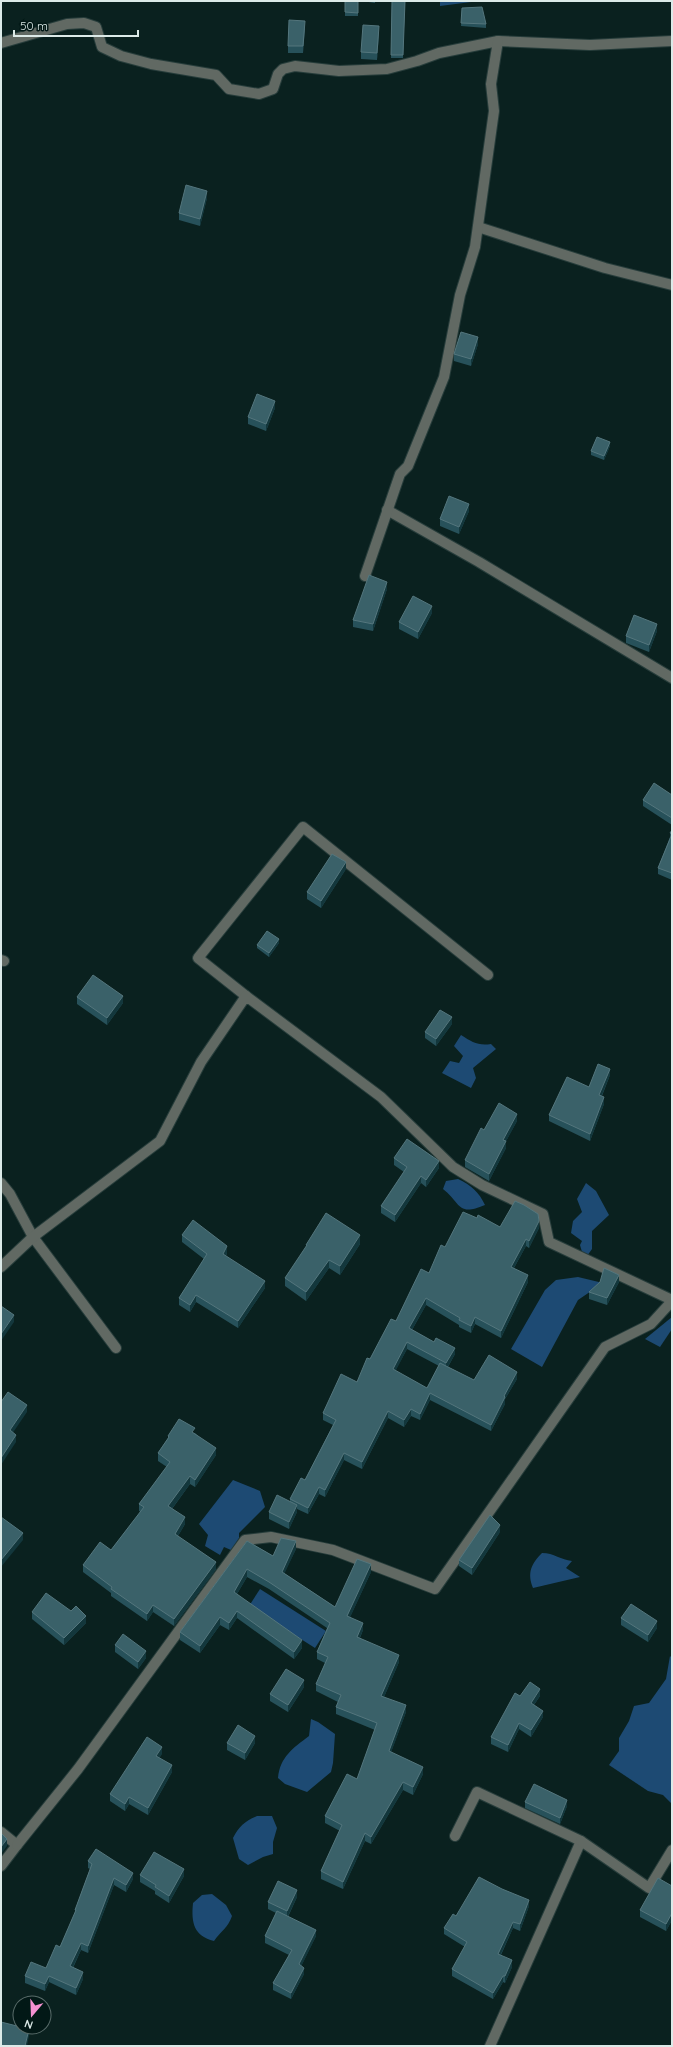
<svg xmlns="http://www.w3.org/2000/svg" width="673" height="2047" font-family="Quicksand,sans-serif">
  <rect width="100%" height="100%" fill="#0a211f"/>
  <!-- water -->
  <g fill="#1d4a73">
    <polygon points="440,1 479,1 440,6"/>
    <path d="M461 1035C472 1042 478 1046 491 1044L496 1049 473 1068 476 1078 471 1088 442 1073 450 1061 459 1063 463 1056 454 1046Z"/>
    <path d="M458 1179C471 1185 479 1192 485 1205 457 1217 461 1203 443 1189L446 1181Z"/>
    <polygon points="586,1183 596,1191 609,1215 592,1231 592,1249 587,1256 582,1252 580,1245 582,1241 571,1233 573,1221 582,1212 577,1199"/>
    <polygon points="578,1277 603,1283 578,1300 542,1367 511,1349 545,1290 556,1280"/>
    <polygon points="672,1317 672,1329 660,1347 645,1339"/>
    <polygon points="233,1480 260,1491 265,1507 239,1533 239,1538 231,1550 224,1547 220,1555 205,1546 208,1535 199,1524"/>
    <path d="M542 1553C554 1553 561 1560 572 1561L566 1568 580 1577 533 1588C527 1573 531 1564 542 1553Z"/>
    <polygon points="260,1589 326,1631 315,1648 249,1606"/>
    <polygon points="670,1656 672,1658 672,1804 663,1795 648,1791 609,1765 619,1751 619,1738 629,1721 634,1706 649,1703 666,1679"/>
    <path d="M311 1719 318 1722 335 1734 333 1763 331 1772 307 1792 285 1784 278 1778C280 1757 293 1748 309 1736Z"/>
    <path d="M257 1816H272L277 1828 273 1842V1854L263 1857 248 1865 239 1859 233 1838C239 1826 245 1821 257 1816Z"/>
    <path d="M212 1894 226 1905 232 1916C228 1928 221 1931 214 1941 194 1936 191 1923 193 1903L202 1895Z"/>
  </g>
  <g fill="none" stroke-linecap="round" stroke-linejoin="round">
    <!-- street casing -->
    <g stroke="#273d3b" stroke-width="12">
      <g id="street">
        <polyline points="1,43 67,24 84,23 96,27 102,47 121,56 151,64 216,75 229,89 259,94 273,89 278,74 283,69 295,66 339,71 387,69 417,61 439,53 498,41 590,45 672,41"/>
        <polyline points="478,227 605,268 672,285"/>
        <polyline points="387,510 479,562 672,678"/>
        <polyline points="365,576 400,474 408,466 444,377 460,295 475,247 494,111 491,84 498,41"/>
        <polyline points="1,960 4,961"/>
        <polyline points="246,996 198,958 303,827 488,975"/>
        <polyline points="1,1183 10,1194 33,1237 116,1348"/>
        <polyline points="1,1267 33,1237 160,1141 201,1062 246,996 381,1097 453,1167 482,1185 543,1214 549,1242 672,1300"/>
        <polyline points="1,1832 17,1845 1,1866"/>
        <polyline points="455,1836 477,1792 581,1841 490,2046"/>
        <polyline points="581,1841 649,1888 672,1850"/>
        <polyline points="17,1845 78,1769 245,1540 271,1537 333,1550 435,1589 605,1347 651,1324 672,1301"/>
      </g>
    </g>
    <!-- street -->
    <use href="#street" stroke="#616963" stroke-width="10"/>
  </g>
  <!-- wall -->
  <g fill="#27515a" fill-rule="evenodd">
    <rect x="345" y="1" width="13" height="15"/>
    <polygon points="362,1 375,1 375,3"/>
    <polygon points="392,1 405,1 403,58 391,58"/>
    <polygon points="462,8 486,24 486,28 461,26"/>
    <polygon points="305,28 303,53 288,53 288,46"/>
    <polygon points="379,33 377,60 361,59 361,52"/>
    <polygon points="207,198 200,226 179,220 179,213"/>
    <polygon points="478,344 471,366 454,361 454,354"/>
    <polygon points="275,408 266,431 248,424 248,417"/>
    <polygon points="610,446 604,460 591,455 591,451"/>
    <polygon points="469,511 459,534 440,526 440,519"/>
    <polygon points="387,589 373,631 353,627 353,620"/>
    <polygon points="432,613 418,639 399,629 399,622"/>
    <polygon points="657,631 649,652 626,643 626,636"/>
    <polygon points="672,795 672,825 643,806 643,800"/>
    <polygon points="672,830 672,880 658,874 658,868 670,837 670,833"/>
    <polygon points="346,869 321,908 307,899 307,892"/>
    <polygon points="279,943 269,957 257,948 257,945"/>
    <polygon points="77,997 123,1003 107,1025 77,1004"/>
    <polygon points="452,1024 436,1046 425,1038 425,1032"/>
    <polygon points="610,1075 602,1096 604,1104 590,1141 549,1121 549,1115 589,1087"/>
    <polygon points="517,1121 506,1141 506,1148 489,1181 465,1167 465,1160 484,1130"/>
    <polygon points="394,1158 439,1168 426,1187 421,1183 395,1222 381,1213 381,1206 404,1172 394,1165"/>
    <path d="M477 1218 500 1227 539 1228 529 1248 526 1246 514 1268 528 1282 501 1338 475 1324 471 1333 459 1327V1325L426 1305 412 1330 455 1354 448 1367 474 1380 517 1379 505 1399V1404L491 1431 430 1400 420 1420 411 1416 404 1427 388 1418 362 1469 344 1460 325 1497 319 1494 308 1514 297 1509V1512L289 1529 269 1519V1512L290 1501V1499L305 1480 333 1425 323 1420V1413L357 1382 370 1359 396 1321 429 1273 445 1247ZM407 1349 439 1366 427 1388 395 1371Z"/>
    <polygon points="182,1235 227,1253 226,1256 265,1288 238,1328 196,1302 190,1312 179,1305 179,1298 204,1259 182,1242"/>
    <polygon points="360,1244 340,1275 329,1268 306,1301 285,1286 285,1278 306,1248 306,1245"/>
    <polygon points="600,1282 619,1282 607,1305 589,1299 589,1292"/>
    <polygon points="195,1433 216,1455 195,1487 190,1484 172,1509 185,1524 178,1536 216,1569 174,1626 153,1612 147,1621 111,1596 111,1593 83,1572 83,1565 111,1550 141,1512 139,1511 139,1504 167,1467 158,1461 158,1453 168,1438 168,1436"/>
    <polygon points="500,1532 472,1575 459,1566 459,1560"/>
    <polygon points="247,1541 273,1556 296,1549 284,1573 335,1607 371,1572 350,1617 363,1630 360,1638 399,1662 384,1697 406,1712 391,1752 423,1774 413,1795 403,1790 371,1844 365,1841 343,1889 321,1879 321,1871 340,1831 325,1823 325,1816 357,1779 375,1730 336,1714 336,1707 338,1702 316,1691 316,1684 325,1663 317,1659 317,1652 327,1628 269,1589 247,1577 237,1594 302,1648 294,1659 237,1618 229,1630 220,1625 200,1653 180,1640 180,1632"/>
    <polygon points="32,1612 86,1623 64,1645 32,1619"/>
    <polygon points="621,1618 657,1628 648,1642 621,1625"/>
    <polygon points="115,1645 146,1658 138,1669 115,1652"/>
    <polygon points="304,1687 288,1712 270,1701 270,1694"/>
    <polygon points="520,1696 540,1696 534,1705 543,1717 531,1737 519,1729 508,1752 491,1744 491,1737"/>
    <polygon points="227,1743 255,1743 245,1760 227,1750"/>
    <polygon points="162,1754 159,1758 172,1772 148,1815 129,1804 125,1811 110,1801 110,1794"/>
    <polygon points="525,1802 567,1806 560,1824 525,1808"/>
    <polygon points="88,1861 133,1879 126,1892 114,1885 88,1953 81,1950 73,1968 83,1979 76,1995 49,1982 45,1991 25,1983 25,1976 46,1968 60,1947 75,1914 75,1910 90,1869 88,1868"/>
    <polygon points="140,1875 184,1876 169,1903 155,1894 155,1891 140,1882"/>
    <polygon points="672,1886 672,1920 666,1931 640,1917 640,1910"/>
    <polygon points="297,1897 288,1917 316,1936 301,1966 304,1974 291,1999 273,1990 273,1983 289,1955 265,1943 265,1936 276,1913 268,1909 268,1902"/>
    <polygon points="529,1906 520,1931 513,1928 501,1955 512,1967 505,1983 503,1982 493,1999 452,1976 452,1969 465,1947 444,1934 444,1928 456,1916"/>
  </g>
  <!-- shaded-wall -->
  <g fill="#13373c">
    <polygon points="379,26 379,33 377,60 377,53"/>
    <polygon points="207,191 207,198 200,226 200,219"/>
    <polygon points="478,337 478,344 471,366 471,359"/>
    <polygon points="275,401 275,408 266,431 266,424"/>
    <polygon points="610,442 610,446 604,460 604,456"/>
    <polygon points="469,504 469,511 459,534 459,527"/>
    <polygon points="387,582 387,589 373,631 373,624"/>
    <polygon points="432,606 432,613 418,639 418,632"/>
    <polygon points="657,624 657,631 649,652 649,645"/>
    <polygon points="346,862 346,869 321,908 321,901"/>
    <polygon points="279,939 279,943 269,957 269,953"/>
    <polygon points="123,996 123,1003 107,1025 107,1018"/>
    <polygon points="452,1017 452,1024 436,1046 436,1039"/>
    <polygon points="610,1069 610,1075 599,1102 599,1095"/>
    <polygon points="604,1097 604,1104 590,1141 590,1134"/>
    <polygon points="517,1114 517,1121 503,1147 503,1140"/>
    <polygon points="506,1141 506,1148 489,1181 489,1174"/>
    <polygon points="439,1161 439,1168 426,1187 426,1180"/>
    <polygon points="421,1176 421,1183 395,1222 395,1215"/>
    <polygon points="539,1221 539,1228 529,1248 529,1241"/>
    <polygon points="360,1235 360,1244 340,1275 340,1266"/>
    <polygon points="526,1239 526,1246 511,1273 511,1267"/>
    <polygon points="227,1246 227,1253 223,1261 223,1254"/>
    <polygon points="329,1260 329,1268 306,1301 306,1292"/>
    <polygon points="528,1275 528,1282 501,1338 501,1331"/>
    <polygon points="619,1275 619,1282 607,1305 607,1298"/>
    <polygon points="265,1281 265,1288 238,1328 238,1321"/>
    <polygon points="196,1295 196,1302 190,1312 190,1305"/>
    <polygon points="426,1298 426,1305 409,1335 409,1328"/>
    <polygon points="14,1315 14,1322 1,1341 1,1334"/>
    <polygon points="475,1317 475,1324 471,1333 471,1326"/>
    <polygon points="407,1342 407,1349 393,1376 393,1369"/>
    <polygon points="455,1348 455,1354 446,1370 446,1363"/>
    <polygon points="517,1372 517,1379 505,1399 505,1404 491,1431 491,1425 504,1396"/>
    <polygon points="430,1393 430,1400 420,1420 420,1414"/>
    <polygon points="27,1405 27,1412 10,1437 10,1430"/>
    <polygon points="411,1409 411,1416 404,1427 404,1420"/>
    <polygon points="388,1411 388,1418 362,1469 362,1462"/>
    <polygon points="16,1435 16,1442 1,1465 1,1458"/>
    <polygon points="216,1448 216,1455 195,1487 195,1480"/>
    <polygon points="344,1453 344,1460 325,1497 325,1490"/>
    <polygon points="190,1476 190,1484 168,1514 168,1506"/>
    <polygon points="319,1487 319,1494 308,1514 308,1508"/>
    <polygon points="297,1505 297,1512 289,1529 289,1522"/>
    <polygon points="185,1517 185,1524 175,1541 175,1534"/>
    <polygon points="500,1525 500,1532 472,1575 472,1568"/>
    <polygon points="23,1533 23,1540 1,1567 1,1560"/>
    <polygon points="296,1541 296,1549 282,1579 282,1572"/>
    <polygon points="216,1562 216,1569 174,1626 174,1619"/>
    <polygon points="371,1564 371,1572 347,1624 347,1616"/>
    <polygon points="247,1569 247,1577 234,1599 234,1592"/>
    <polygon points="153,1605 153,1612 147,1621 147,1614"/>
    <polygon points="237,1611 237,1618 229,1630 229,1623"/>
    <polygon points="86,1616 86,1623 64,1645 64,1638"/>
    <polygon points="220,1617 220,1625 200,1653 200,1646"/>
    <polygon points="657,1621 657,1628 648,1642 648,1635"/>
    <polygon points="363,1623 363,1630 357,1644 357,1637"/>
    <polygon points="302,1640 302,1648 294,1659 294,1652"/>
    <polygon points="146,1651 146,1658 138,1669 138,1662"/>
    <polygon points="399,1655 399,1662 381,1704 381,1696"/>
    <polygon points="304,1680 304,1687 288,1712 288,1705"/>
    <polygon points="540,1689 540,1696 531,1709 531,1703"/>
    <polygon points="406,1705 406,1712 389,1758 389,1751"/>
    <polygon points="543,1711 543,1717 531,1737 531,1730"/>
    <polygon points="519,1723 519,1729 508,1752 508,1745"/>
    <polygon points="255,1736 255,1743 245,1760 245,1753"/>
    <polygon points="162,1747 162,1754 156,1763 156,1756"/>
    <polygon points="172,1765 172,1772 148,1815 148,1808"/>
    <polygon points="423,1767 423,1774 413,1795 413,1787"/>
    <polygon points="403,1782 403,1790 371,1844 371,1837"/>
    <polygon points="129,1797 129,1804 125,1811 125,1804"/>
    <polygon points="567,1800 567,1806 560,1824 560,1818"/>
    <polygon points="365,1833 365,1841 343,1889 343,1882"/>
    <polygon points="7,1839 7,1846 1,1854 1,1847"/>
    <polygon points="184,1869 184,1876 169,1903 169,1896"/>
    <polygon points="133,1873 133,1879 126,1892 126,1885"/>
    <polygon points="114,1878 114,1885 88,1953 88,1946"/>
    <polygon points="297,1890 297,1897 287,1918 287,1911"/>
    <polygon points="529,1900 529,1906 520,1931 520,1924"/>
    <polygon points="672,1913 672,1920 666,1931 666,1924"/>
    <polygon points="513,1922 513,1928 498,1960 498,1954"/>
    <polygon points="316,1930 316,1936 299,1971 299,1964"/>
    <polygon points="81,1943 81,1950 70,1973 70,1966"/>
    <polygon points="512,1960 512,1967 505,1983 505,1976"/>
    <polygon points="304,1968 304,1974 291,1999 291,1993"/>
    <polygon points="83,1972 83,1979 76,1995 76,1988"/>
    <polygon points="49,1976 49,1982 45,1991 45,1984"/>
    <polygon points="503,1976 503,1982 493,1999 493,1993"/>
    <polygon points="29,2029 29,2036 27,2046 25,2046"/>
  </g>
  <!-- building -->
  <g fill="#3a6169" stroke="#54767d">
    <polygon points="345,1 358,1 358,13 345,12"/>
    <polygon points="392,1 405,1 403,55 391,55"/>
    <polygon points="482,7 486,24 461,23 462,8"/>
    <polygon points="289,20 305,21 303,46 288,46"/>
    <polygon points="363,25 379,26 377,53 361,52"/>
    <polygon points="186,185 207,191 200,219 179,213"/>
    <polygon points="461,332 478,337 471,359 454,354"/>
    <polygon points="257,394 275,401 266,424 248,417"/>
    <polygon points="597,437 610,442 604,456 591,451"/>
    <polygon points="449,496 469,504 459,527 440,519"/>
    <polygon points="369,575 387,582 373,624 353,620"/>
    <polygon points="413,596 432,606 418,632 399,622"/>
    <polygon points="634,615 657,624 649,645 626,636"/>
    <polygon points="654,783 672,795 672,818 643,800"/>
    <polygon points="672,830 672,873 658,868 672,834 670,833"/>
    <polygon points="332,854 346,862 321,901 307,892"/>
    <polygon points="267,931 279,939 269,953 257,945"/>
    <polygon points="93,975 123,996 107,1018 77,997"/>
    <polygon points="440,1010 452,1017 436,1039 425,1032"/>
    <polygon points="598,1064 610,1069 599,1095 604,1097 590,1134 549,1115 567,1077 589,1087"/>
    <polygon points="499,1103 517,1114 503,1140 506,1141 489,1174 465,1160 481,1128 484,1130"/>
    <polygon points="407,1139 439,1161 426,1180 421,1176 395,1215 381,1206 407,1167 394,1158"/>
    <polygon points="515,1201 524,1205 538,1214 539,1221 529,1241 526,1239 511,1267 528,1275 501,1331 475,1317 471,1326 459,1320 460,1318 426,1298 409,1328 434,1342 436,1338 455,1348 446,1363 407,1342 393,1369 427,1388 440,1363 474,1380 489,1355 517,1372 504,1396 505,1397 491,1425 430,1393 420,1414 411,1409 404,1420 388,1411 362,1462 344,1453 325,1490 319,1487 308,1508 290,1499 301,1478 305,1480 336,1420 323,1413 341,1374 357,1382 367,1358 370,1359 391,1319 396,1321 421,1269 429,1273 441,1245 445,1247 463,1212 477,1218 478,1215 500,1227"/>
    <polygon points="326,1213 360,1235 340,1266 329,1260 306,1292 285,1278 307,1245 306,1245"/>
    <polygon points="193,1220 227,1246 223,1254 265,1281 238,1321 196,1295 190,1305 179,1298 207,1254 182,1235"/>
    <polygon points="604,1268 619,1275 607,1298 589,1292 600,1282"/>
    <polygon points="1,1306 14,1315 1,1334"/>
    <polygon points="8,1392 27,1405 10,1430 16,1435 1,1458 1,1402"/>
    <polygon points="179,1419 195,1428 192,1432 216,1448 195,1480 190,1476 168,1506 185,1517 175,1534 216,1562 174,1619 153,1605 147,1614 111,1589 112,1587 83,1565 100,1542 111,1550 144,1507 139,1504 170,1462 158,1453 169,1437 168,1436"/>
    <polygon points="277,1495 297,1505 289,1522 269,1512"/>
    <polygon points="490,1515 500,1525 472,1568 459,1560"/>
    <polygon points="1,1517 23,1533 1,1560"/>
    <polygon points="281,1538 296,1541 282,1572 335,1607 357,1559 371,1564 347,1616 363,1623 357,1637 399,1655 381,1696 406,1705 389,1751 423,1767 413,1787 403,1782 371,1837 365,1833 343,1882 321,1871 342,1825 325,1816 347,1774 357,1779 377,1723 336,1707 341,1695 316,1684 328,1657 317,1652 330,1623 269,1582 247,1569 234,1592 302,1640 294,1652 237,1611 229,1623 220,1617 200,1646 180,1632 247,1541 273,1556"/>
    <polygon points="46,1593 71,1611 76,1606 86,1616 64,1638 32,1612"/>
    <polygon points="631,1604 657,1621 648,1635 621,1618"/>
    <polygon points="123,1634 146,1651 138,1662 115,1645"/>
    <polygon points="286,1669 304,1680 288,1705 270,1694"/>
    <polygon points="530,1682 540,1689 531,1703 543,1711 531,1730 519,1723 508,1745 491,1737 515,1693 520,1696"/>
    <polygon points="238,1725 255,1736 245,1753 227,1743"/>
    <polygon points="147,1737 162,1747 156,1756 172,1765 148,1808 129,1797 125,1804 110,1794"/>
    <polygon points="534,1784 567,1800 560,1818 525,1802"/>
    <polygon points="1,1833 7,1839 1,1847"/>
    <polygon points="96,1849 133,1873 126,1885 114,1878 88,1946 81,1943 70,1966 83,1972 76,1988 49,1976 45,1984 25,1976 31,1962 46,1968 56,1945 60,1947 76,1910 75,1910 92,1864 88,1861"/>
    <polygon points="154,1852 184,1869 169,1896 155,1887 156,1885 140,1875"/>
    <polygon points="479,1877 502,1889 529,1900 520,1924 513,1922 498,1954 512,1960 505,1976 503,1976 493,1993 452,1969 467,1942 444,1928 453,1914 456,1916"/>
    <polygon points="658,1878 672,1886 672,1913 666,1924 640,1910"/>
    <polygon points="278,1881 297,1890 287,1911 268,1902"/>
    <polygon points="277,1911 316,1930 299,1964 304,1968 291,1993 273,1983 292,1950 265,1936"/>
    <polygon points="1,2022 29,2029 25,2046 1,2046"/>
  </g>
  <!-- border -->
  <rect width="673" height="2047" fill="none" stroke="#dceae8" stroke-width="4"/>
  <!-- north arrow -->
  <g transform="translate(32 2015) rotate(199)"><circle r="19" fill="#021816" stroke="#596c6a"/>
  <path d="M0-3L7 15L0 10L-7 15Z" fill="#f590d1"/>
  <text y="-6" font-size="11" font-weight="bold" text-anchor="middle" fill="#dceae8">N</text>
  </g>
  <!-- scale -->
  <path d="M14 30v6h124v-6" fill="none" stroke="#dceae8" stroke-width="2"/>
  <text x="20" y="30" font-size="12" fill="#dceae8" stroke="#021816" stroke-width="3" paint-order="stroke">50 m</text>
</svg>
